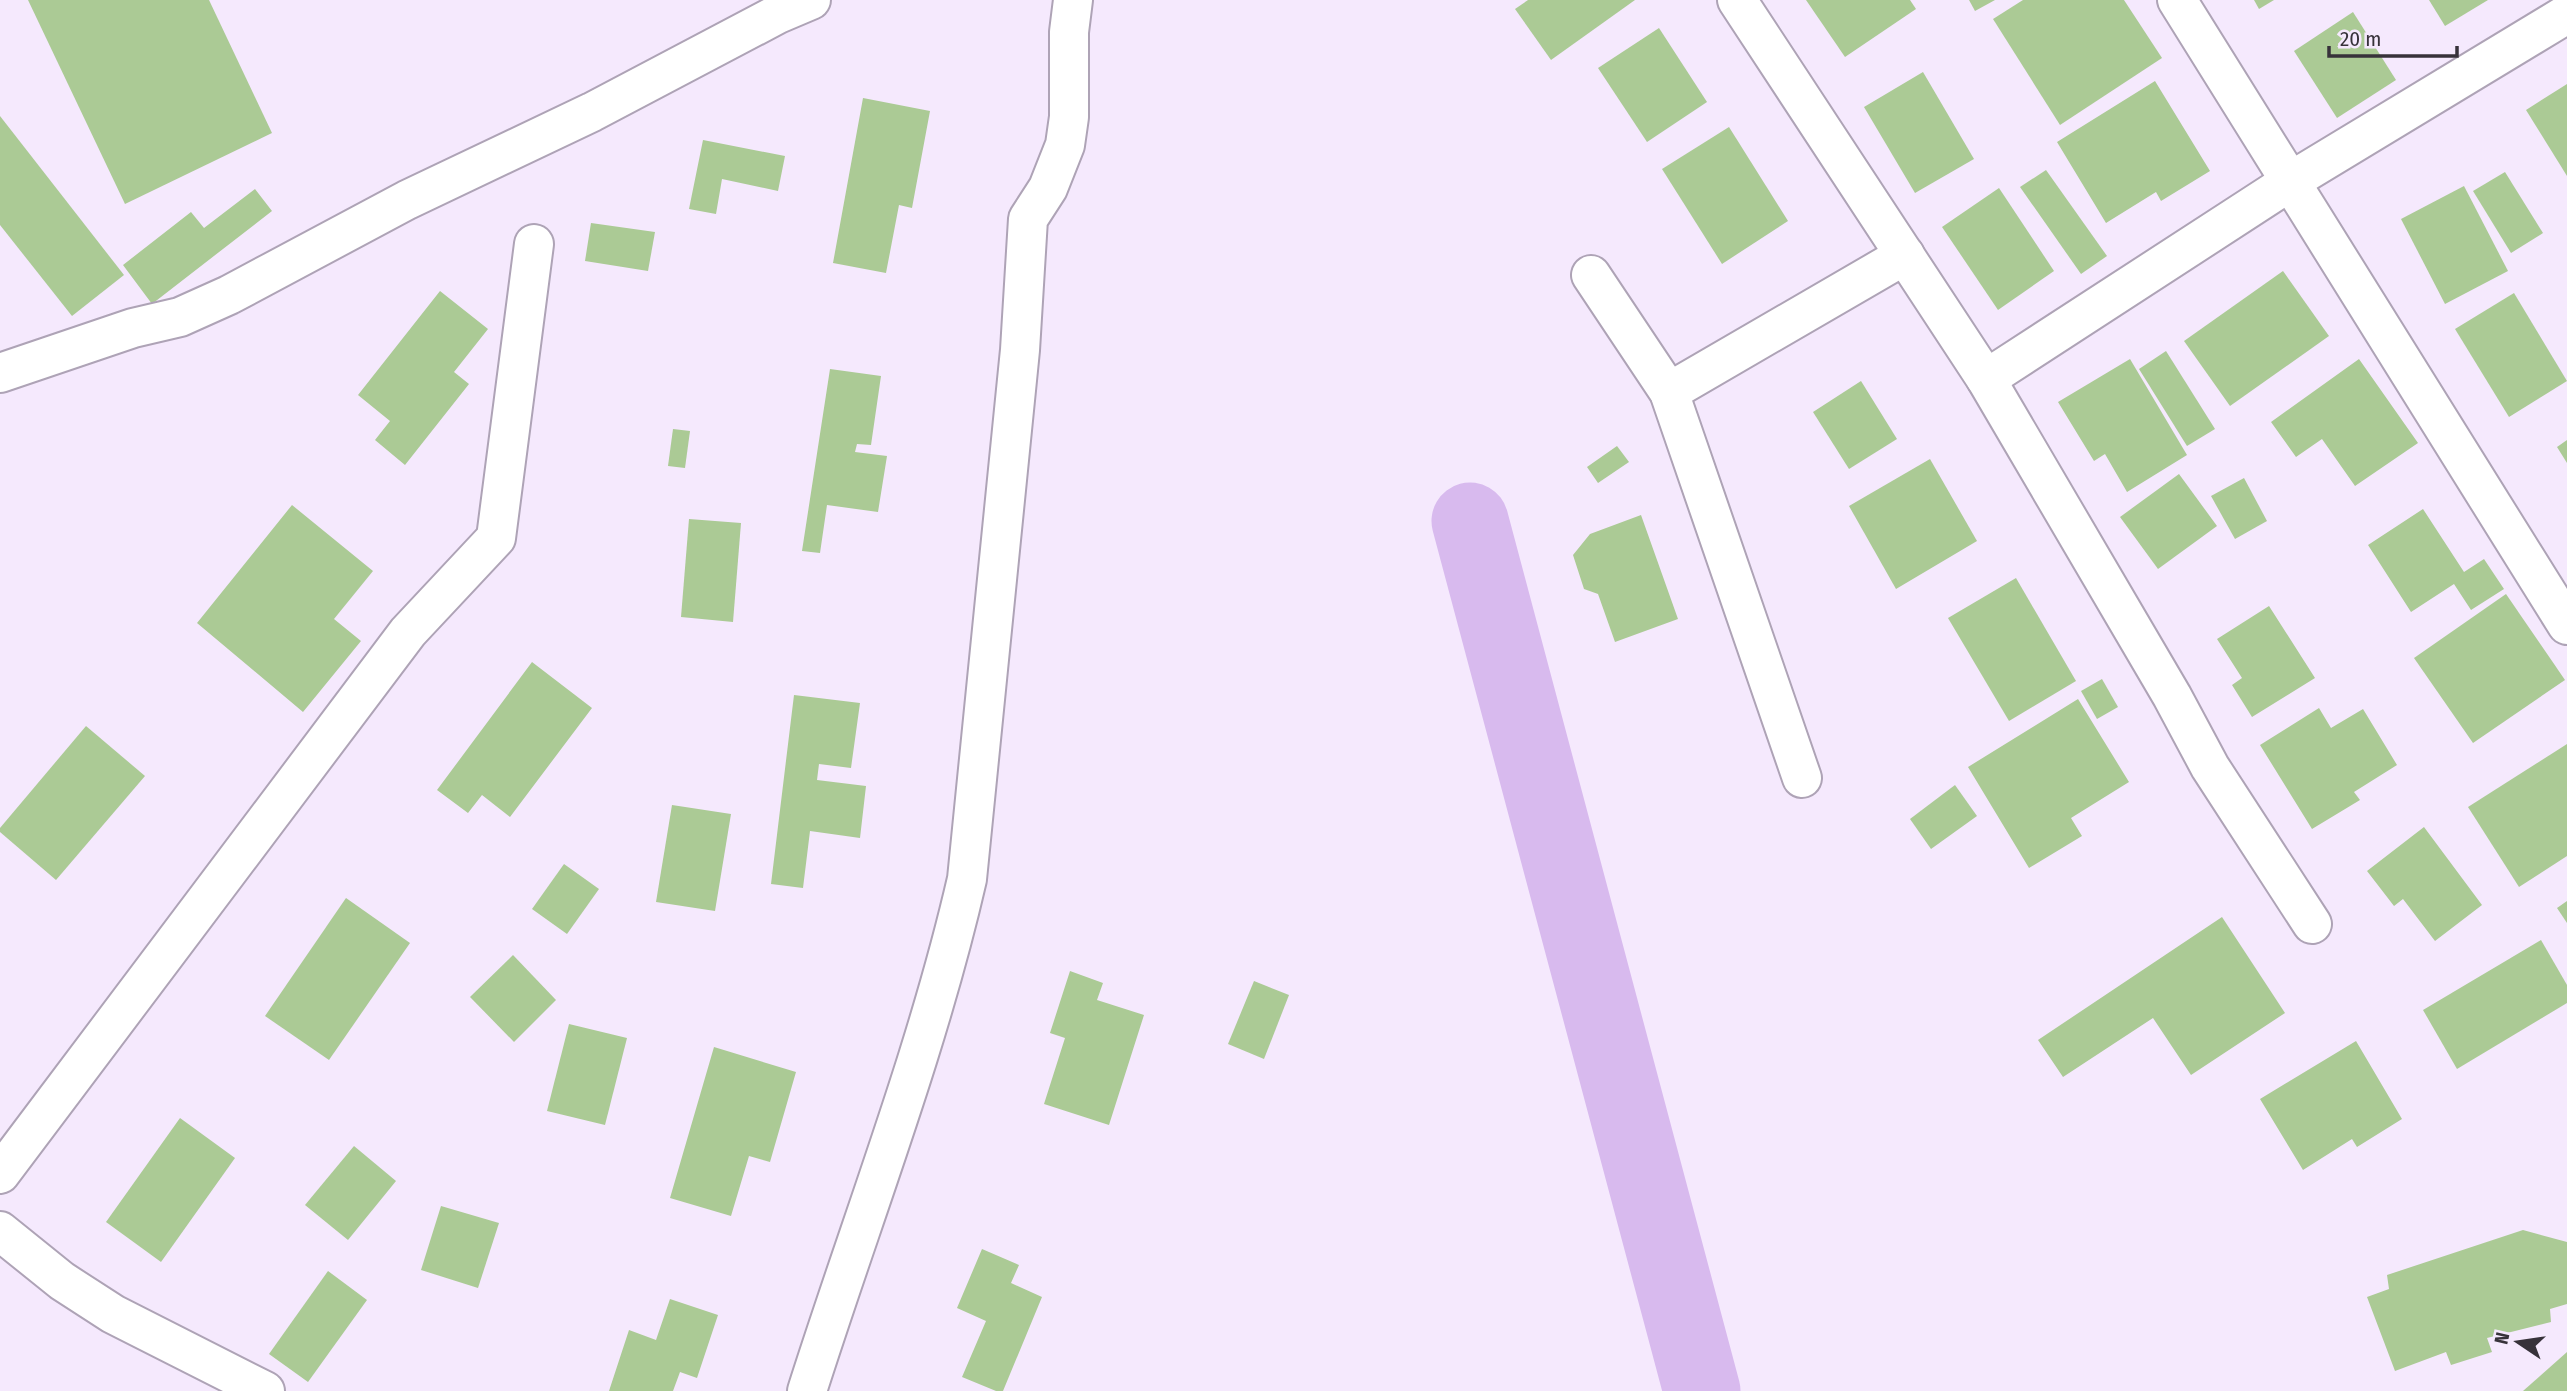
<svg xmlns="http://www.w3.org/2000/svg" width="2567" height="1391" font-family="'Fira Sans Condensed',sans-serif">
  <rect width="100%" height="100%" fill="#f5e9fd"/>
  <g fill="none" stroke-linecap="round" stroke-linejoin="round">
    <!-- river -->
    <polyline stroke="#d8baee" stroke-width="77" points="1470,521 1702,1391"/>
  </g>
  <!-- building -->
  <g fill="#abca95">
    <polygon points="28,0 209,0 272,133 125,204"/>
    <polygon points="1528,0 1635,0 1551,60 1515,9"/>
    <polygon points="1806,0 1910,0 1916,9 1845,57"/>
    <polygon points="1969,0 1995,0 1975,11"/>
    <polygon points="2023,0 2124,0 2162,58 2060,125 1993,19"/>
    <polygon points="2254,0 2274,0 2259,9"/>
    <polygon points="2429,0 2488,0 2445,26"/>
    <polygon points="2353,12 2396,80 2337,118 2294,51"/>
    <polygon points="1659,28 1707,102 1647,142 1598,68"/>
    <polygon points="1923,72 1974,159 1915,193 1864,107"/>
    <polygon points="2155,81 2210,171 2161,201 2156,192 2106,223 2057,142"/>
    <polygon points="2567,84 2567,176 2526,110"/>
    <polygon points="863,98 930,111 912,208 899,205 886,273 833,263"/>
    <polygon points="0,116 124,275 72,316 0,225"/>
    <polygon points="1729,127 1788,221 1722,264 1662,169"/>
    <polygon points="703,140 785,156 778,191 722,179 716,214 689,209"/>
    <polygon points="2046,170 2107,256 2081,274 2020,187"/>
    <polygon points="2505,172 2543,233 2511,253 2473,191"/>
    <polygon points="2464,186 2508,271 2445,304 2401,219"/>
    <polygon points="1999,188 2054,271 1998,310 1942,227"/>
    <polygon points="255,189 272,211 152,304 123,265 191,212 204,228"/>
    <polygon points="591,223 655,232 648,271 585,261"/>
    <polygon points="2283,271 2329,336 2230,406 2184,341"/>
    <polygon points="440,291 488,329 454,372 469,384 405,465 375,440 390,421 358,395"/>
    <polygon points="2514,293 2567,381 2509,417 2455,329"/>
    <polygon points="2166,351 2215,429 2187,446 2139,369"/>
    <polygon points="2130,359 2187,455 2127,492 2105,454 2094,461 2058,402"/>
    <polygon points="2359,359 2418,443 2355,486 2322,439 2296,457 2271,422"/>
    <polygon points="830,369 881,376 871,445 857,444 855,452 887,456 878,512 827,505 820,553 802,551"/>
    <polygon points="1861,381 1897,439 1849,469 1813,412"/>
    <polygon points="673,429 690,431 685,468 668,466"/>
    <polygon points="2567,440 2567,463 2557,447"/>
    <polygon points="1617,446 1629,462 1598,483 1587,467"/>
    <polygon points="1930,459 1977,541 1896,589 1849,506"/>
    <polygon points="2179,474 2217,526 2158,569 2120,517"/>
    <polygon points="2244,478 2267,521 2235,539 2211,496"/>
    <polygon points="292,505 373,571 334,619 361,641 303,712 197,623"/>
    <polygon points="2423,509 2464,572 2484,559 2504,589 2471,610 2454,584 2411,612 2368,545"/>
    <polygon points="1641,515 1678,619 1615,642 1598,594 1584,589 1573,555 1590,534"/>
    <polygon points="689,519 741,523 733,622 681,617"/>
    <polygon points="2016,578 2076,681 2009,721 1948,618"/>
    <polygon points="2506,594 2565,680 2473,743 2414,658"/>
    <polygon points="2269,606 2315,678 2252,717 2232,685 2242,678 2217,639"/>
    <polygon points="532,662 592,708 510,817 482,795 468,813 437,790"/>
    <polygon points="2102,679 2118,707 2097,719 2081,691"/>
    <polygon points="794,695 860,703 851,768 819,764 817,780 866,786 860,838 810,831 803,888 771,884"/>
    <polygon points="2078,699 2129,782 2071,818 2082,836 2029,868 1968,767"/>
    <polygon points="2319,708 2331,728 2363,709 2397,765 2354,792 2360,800 2312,829 2260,745"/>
    <polygon points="86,726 145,776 56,880 0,832 0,828"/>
    <polygon points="2567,744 2567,856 2519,887 2468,807"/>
    <polygon points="1955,785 1977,816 1931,849 1910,819"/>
    <polygon points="672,805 731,814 715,911 656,902"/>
    <polygon points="2424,827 2482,905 2435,941 2403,899 2394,906 2367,871"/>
    <polygon points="564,864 599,889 567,934 532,909"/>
    <polygon points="346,898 410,943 329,1060 265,1016"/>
    <polygon points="2567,901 2567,923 2557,908"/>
    <polygon points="2222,917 2285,1013 2191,1075 2153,1018 2063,1077 2038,1040"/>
    <polygon points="2541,940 2567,985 2567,1003 2457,1069 2423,1010"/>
    <polygon points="513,955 556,1000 514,1042 470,997"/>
    <polygon points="1070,971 1103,983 1097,1000 1144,1015 1109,1125 1044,1104 1065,1038 1050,1033"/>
    <polygon points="1254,981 1289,995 1264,1059 1228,1044"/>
    <polygon points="569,1024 627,1038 605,1125 547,1111"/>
    <polygon points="2356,1041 2402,1119 2357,1147 2352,1139 2303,1170 2260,1099"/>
    <polygon points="714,1047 796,1072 770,1162 749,1156 731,1216 670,1198"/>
    <polygon points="180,1118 235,1158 161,1262 106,1222"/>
    <polygon points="354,1146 396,1181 348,1240 305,1205"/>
    <polygon points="441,1206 499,1223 478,1288 421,1270"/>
    <polygon points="2523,1230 2567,1242 2567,1304 2550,1309 2551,1322 2487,1338 2492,1352 2451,1365 2446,1352 2395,1371 2367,1297 2389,1289 2387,1275"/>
    <polygon points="982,1249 1019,1265 1011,1283 1042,1297 1003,1391 996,1391 962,1377 986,1321 957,1308"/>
    <polygon points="328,1271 367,1300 308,1382 269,1354"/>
    <polygon points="670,1299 718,1315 697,1378 680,1372 673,1391 609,1391 629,1330 656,1340"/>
    <polygon points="2567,1352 2567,1391 2523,1391"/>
  </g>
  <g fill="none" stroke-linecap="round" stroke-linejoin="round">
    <!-- minor casing -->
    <g stroke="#aea3b6" stroke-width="42">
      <g id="minor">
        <polyline points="1737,0 1986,379 2172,696 2210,767 2312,924"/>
        <polyline points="2177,0 2567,625"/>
        <polyline points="1591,275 1669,392 1802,778"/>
        <polyline points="0,373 133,328 180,317 229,295 407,200 592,112 778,14 811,0"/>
        <polyline points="1986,379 2291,181 2567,14"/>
        <polyline points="1669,392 1905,255"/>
        <polyline points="0,1174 408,632 496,538 534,244"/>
        <polyline points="0,1231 62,1281 113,1314 265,1391"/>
        <path d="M807 1391C861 1221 927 1053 967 879L1020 350 1028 219 1048 188 1065 145 1069 117V32L1073 0"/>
      </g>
    </g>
    <!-- minor -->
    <use href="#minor" stroke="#fff" stroke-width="38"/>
  </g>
  <!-- north arrow -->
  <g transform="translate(2518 1342) rotate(283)" stroke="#f5e9fd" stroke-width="5" paint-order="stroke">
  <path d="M0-5L12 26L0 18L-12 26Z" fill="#37323a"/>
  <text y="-10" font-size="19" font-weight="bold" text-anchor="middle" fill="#37323a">N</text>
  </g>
  <!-- scale -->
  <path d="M2329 46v10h128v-10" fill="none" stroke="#37323a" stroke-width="3.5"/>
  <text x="2340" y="46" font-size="21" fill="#37323a" stroke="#f5e9fd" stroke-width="5" paint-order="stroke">20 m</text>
</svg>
